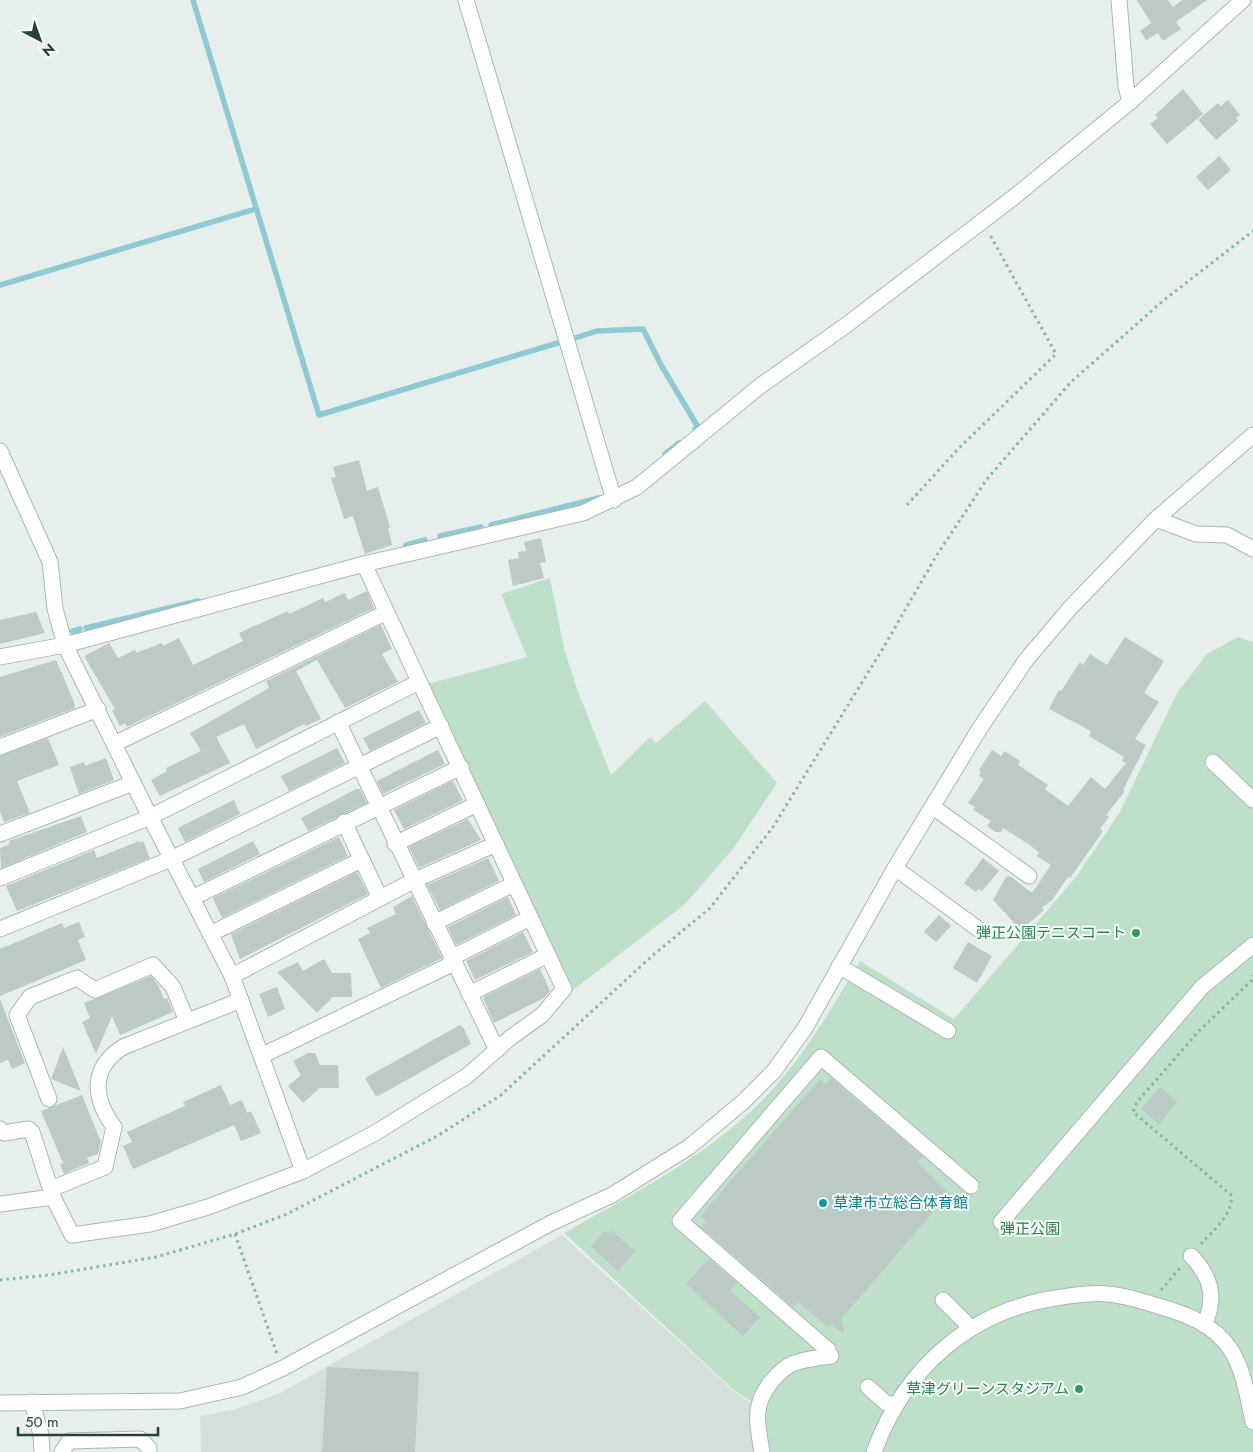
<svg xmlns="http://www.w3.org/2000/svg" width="1253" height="1452" font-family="Jost,'Noto Sans JP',sans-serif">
  <rect width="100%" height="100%" fill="#e6efeb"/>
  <!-- built -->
  <polygon fill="#d4dfda" points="562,1235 736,1393 751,1403 750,1423 755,1452 201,1452 200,1416 233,1410 280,1393"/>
  <!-- green -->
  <g fill="#bfe0c8">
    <polygon points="550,578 564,648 577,689 611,775 650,737 656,743 705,701 777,783 733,849 685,904 572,991 428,684 527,657 501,594"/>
    <path d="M1238 637 1253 642V1452H756L750 1422 752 1402 735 1391 564 1233C624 1199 688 1166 740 1121 792 1077 826 1018 860 961L954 1019 1076 877 1120 812 1177 693 1207 654Z"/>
  </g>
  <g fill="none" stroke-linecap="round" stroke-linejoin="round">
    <!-- stream -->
    <g stroke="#8ec9d4" stroke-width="5.5">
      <polyline points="193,0 319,415 561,342"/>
      <polyline points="0,285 256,209"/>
      <polyline points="575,338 597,331 643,329 661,365 698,427 695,429"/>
      <polyline points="665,454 679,443"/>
      <polyline points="491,525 599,498"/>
      <polyline points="440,536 481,527"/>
      <polyline points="406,545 425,540"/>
      <polyline points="86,628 198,601"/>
      <polyline points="73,631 80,629"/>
    </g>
  </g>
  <!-- building -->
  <g fill="#bbcac4">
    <polygon points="1137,0 1168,0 1173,7 1182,0 1207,0 1176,22 1181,29 1163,41 1158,33 1146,40 1140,31 1151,23"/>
    <polygon points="1183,89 1203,114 1167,144 1150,124 1158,118 1155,115"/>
    <polygon points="1228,100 1240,115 1236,118 1238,121 1216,140 1198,120 1218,103 1221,106"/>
    <polygon points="1219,156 1231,170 1208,190 1196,177"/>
    <polygon points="359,460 367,491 378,487 390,527 388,528 392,545 365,554 353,516 344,519 331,478 336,477 333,467"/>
    <polygon points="541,538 546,562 540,563 544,578 513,586 508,560 519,558 518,552 526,551 524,542"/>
    <polygon points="367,591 374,608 127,727 125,723 120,726 112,711 115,709 84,656 109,643 118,658 135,650 136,653 162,643 163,646 179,638 193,665 243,641 239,633 288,611 289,614 323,598 325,602 345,593 348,600"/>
    <polygon points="36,612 45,633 0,644 0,620"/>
    <polygon points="381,625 392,649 382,654 398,682 345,708 317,660 296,671 321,719 306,726 304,724 256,749 244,724 216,737 230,763 160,796 151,780 167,771 166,768 201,751 190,733 269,688 266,681"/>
    <polygon points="1125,637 1164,661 1144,693 1159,702 1135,739 1146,745 1123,790 1125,791 1106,815 1109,817 1100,829 1103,831 1090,850 1070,878 1068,877 1052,900 1042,908 1044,910 1023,928 1020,925 1018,927 993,900 1006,877 1010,876 1032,893 1051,865 1037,856 1039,853 1030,845 1003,828 1001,832 995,832 987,826 991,821 973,810 975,807 968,803 984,779 979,776 981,772 979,770 992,750 1001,756 1005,751 1020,761 1018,765 1048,785 1045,789 1068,806 1091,777 1105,789 1126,763 1122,761 1124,757 1089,736 1091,731 1049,709 1059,690 1061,691 1080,662 1083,665 1090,654 1107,665"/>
    <polygon points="56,660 74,702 75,708 0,737 0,677"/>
    <polygon points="419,710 426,723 370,751 363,738"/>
    <polygon points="48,738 59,765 17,781 30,813 4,822 0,812 0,756"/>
    <polygon points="337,748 345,763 289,791 281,776"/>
    <polygon points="438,750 445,764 383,794 377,781"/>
    <polygon points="106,758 114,780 79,794 70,767 84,762 85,766"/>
    <polygon points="453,781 463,800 404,829 394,810"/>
    <polygon points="356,789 360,789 367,803 308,831 301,818"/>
    <polygon points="234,800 240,814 185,842 178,828"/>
    <polygon points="81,816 87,832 1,868 0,848 10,844 9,841"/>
    <polygon points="468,819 481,840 419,868 409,847"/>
    <polygon points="339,837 348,856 222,918 213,898"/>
    <polygon points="139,841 140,843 143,841 150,858 17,911 6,886 94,850 97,858"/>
    <polygon points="253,841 260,854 204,882 198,869"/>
    <polygon points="488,858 499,881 440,910 427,885"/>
    <polygon points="983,858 999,871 982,891 979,889 976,892 964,883"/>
    <polygon points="357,872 368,894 240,959 231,934"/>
    <polygon points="412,896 442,958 381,988 358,939 370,933 367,928 396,914 393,907"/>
    <polygon points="508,897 516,915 456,945 448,927"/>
    <polygon points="939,915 951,926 936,942 924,932"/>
    <polygon points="79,922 85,937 78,940 86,960 0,996 0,949 62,923 64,928"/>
    <polygon points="523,932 533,952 475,980 466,961"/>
    <polygon points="968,942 992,956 977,983 953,968"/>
    <polygon points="324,959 332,973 351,973 352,997 333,997 317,1013 277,972 298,962 303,971"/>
    <polygon points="540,969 550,991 544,998 494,1023 483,997"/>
    <polygon points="151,976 158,985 164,999 167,998 173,1012 120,1035 112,1016 96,1054 82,1022 90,1018 84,1003"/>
    <polygon points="277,987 285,1009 268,1017 259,994"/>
    <polygon points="0,999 25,1063 12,1069 8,1060 0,1063"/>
    <polygon points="460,1025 463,1027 471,1044 378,1096 375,1095 365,1078"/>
    <polygon points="63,1047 81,1091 51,1079"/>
    <polygon points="308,1053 315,1053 320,1065 338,1065 339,1088 320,1088 303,1103 288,1086 301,1075 293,1061"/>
    <polygon points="831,1078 923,1157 917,1162 957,1201 942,1202 842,1318 844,1334 831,1325 828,1327 798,1302 793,1307 701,1227 707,1221 700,1216 820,1079 826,1084"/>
    <polygon points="221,1085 230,1105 242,1100 247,1113 251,1111 261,1133 241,1141 234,1125 133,1169 123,1146 132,1142 127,1132 185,1106 183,1102"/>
    <polygon points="1160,1087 1177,1102 1159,1124 1141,1109"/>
    <polygon points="82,1095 101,1142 98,1154 87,1158 89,1163 64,1174 60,1164 63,1163 41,1111"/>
    <polygon points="605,1230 608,1233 611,1230 635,1251 618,1271 591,1247"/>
    <polygon points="709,1259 737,1283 730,1291 760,1317 743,1336 686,1284"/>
    <polygon points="327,1367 419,1372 415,1452 322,1452"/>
  </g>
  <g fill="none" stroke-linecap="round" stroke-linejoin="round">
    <!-- minor casing -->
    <g stroke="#a8b8b2" stroke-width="17">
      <g id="minor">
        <polyline points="466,0 614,500"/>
        <polyline points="1119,0 1126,86 1130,102"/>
        <polyline points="0,451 50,562 55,609 65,645 150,817 232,976 303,1171"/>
        <polyline points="1156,519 1196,534 1227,535 1253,549"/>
        <polyline points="0,657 65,645 364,564 583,513 637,487 760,386 845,326 1014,197 1130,102 1243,0"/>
        <polyline points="338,722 497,1050"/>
        <polyline points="114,744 385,613"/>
        <polyline points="0,747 98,709"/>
        <polyline points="1213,762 1253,800"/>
        <polyline points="933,807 1029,876"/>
        <polyline points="344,822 380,898"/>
        <polyline points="0,834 133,783"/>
        <polyline points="395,844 477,804"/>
        <polyline points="895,868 981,931"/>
        <polyline points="0,878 150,817 419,682"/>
        <polyline points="192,898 461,767"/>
        <polyline points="434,923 514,884"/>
        <polyline points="0,929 171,859 441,726"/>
        <polyline points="210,934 361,860"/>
        <polyline points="451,958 530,918"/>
        <polyline points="839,966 948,1031"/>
        <polyline points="232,976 413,881 496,844"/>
        <polyline points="469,994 548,955"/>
        <polyline points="261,1056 454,963"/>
        <polyline points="49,1099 17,1015 30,997 77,978 95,990 153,965 173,987 187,1021"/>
        <polyline points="0,1129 4,1133 29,1129 32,1132 53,1197 72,1235 150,1224 208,1207 303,1171 375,1133 467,1076 510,1038 542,1015 564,989 364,564"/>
        <path d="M51 1189 105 1167 114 1127C93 1098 90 1068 123 1047L241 1000"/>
        <polyline points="0,1204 53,1197"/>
        <polyline points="1001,1222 1202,987 1253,945"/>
        <path d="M1191 1256C1211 1276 1217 1298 1204 1325"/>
        <polyline points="943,1300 971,1328"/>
        <polyline points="828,1350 680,1221 821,1057 971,1186"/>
        <polyline points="868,1387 886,1403 896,1405"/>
        <polyline points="32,1402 41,1435 42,1452"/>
        <polyline points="0,1403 180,1401 242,1387 283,1368 551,1223 612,1195 689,1147 743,1102 774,1071 805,1028 895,868 980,728 1026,660 1071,607 1156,519 1253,435"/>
        <polyline points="62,1452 69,1441 140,1439 149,1448 149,1452"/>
        <path d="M762 1452C757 1423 752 1406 771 1382 777 1375 784 1367 792 1364 804 1359 818 1358 831 1356"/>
        <path d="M874 1452C905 1367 971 1309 1062 1297 1076 1295 1092 1292 1107 1294 1124 1295 1142 1301 1158 1306 1186 1314 1214 1324 1231 1350 1244 1371 1248 1398 1253 1422"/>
      </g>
    </g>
    <!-- path -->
    <g stroke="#86b3a5" stroke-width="3" stroke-dasharray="2.5 4" stroke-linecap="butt">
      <polyline points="907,505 958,449 1056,354 990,235"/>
      <polyline points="235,1234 277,1354"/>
      <path d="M1201 1244C1212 1231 1234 1214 1231 1195L1133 1112 1137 1102 1199 1031 1252 980 1253 975"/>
      <polyline points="0,1280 49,1275 156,1257 235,1234 287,1214 439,1135 501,1095 652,956 710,908 746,862 773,827 885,645 935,558 987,479 1071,382 1164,300 1253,231"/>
      <polyline points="1161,1290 1180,1268"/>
    </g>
    <!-- minor -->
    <use href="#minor" stroke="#fff" stroke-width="15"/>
  </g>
  <!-- markers -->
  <g fill="#2e9e5b" stroke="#f7fbf9" stroke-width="2">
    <circle cx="1136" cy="933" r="5"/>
    <circle cx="1079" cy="1389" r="5"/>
  </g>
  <circle fill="#0f9aa8" stroke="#f7fbf9" stroke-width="2" cx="823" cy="1203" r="5"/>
  <g text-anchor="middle" stroke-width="4" stroke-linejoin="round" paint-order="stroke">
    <!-- leisure labels -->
    <g font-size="15" fill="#27864d" stroke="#f7fbf9" text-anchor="end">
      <text x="1126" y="938">弾正公園テニスコート</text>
      <text x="1069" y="1394">草津グリーンスタジアム</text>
    </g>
    <!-- culture labels -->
    <g font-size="15" fill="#0d838f" stroke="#f7fbf9" text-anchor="start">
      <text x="833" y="1208">草津市立総合体育館</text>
    </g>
    <!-- park labels -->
    <g font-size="15" fill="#2d7a4b" stroke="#f7fbf9">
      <text x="1030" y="1234">弾正公園</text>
    </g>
  </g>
  <!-- north arrow -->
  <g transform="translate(40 40) rotate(139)" stroke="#f7fbf9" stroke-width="4" paint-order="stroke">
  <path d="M0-4L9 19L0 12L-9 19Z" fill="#24423a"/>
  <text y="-8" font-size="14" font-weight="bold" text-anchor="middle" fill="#24423a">N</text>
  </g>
  <!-- scale -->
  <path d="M18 1427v8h140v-8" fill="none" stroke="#24423a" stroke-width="2.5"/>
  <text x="25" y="1427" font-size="15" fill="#24423a" stroke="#f7fbf9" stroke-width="4" paint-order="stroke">50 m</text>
</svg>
